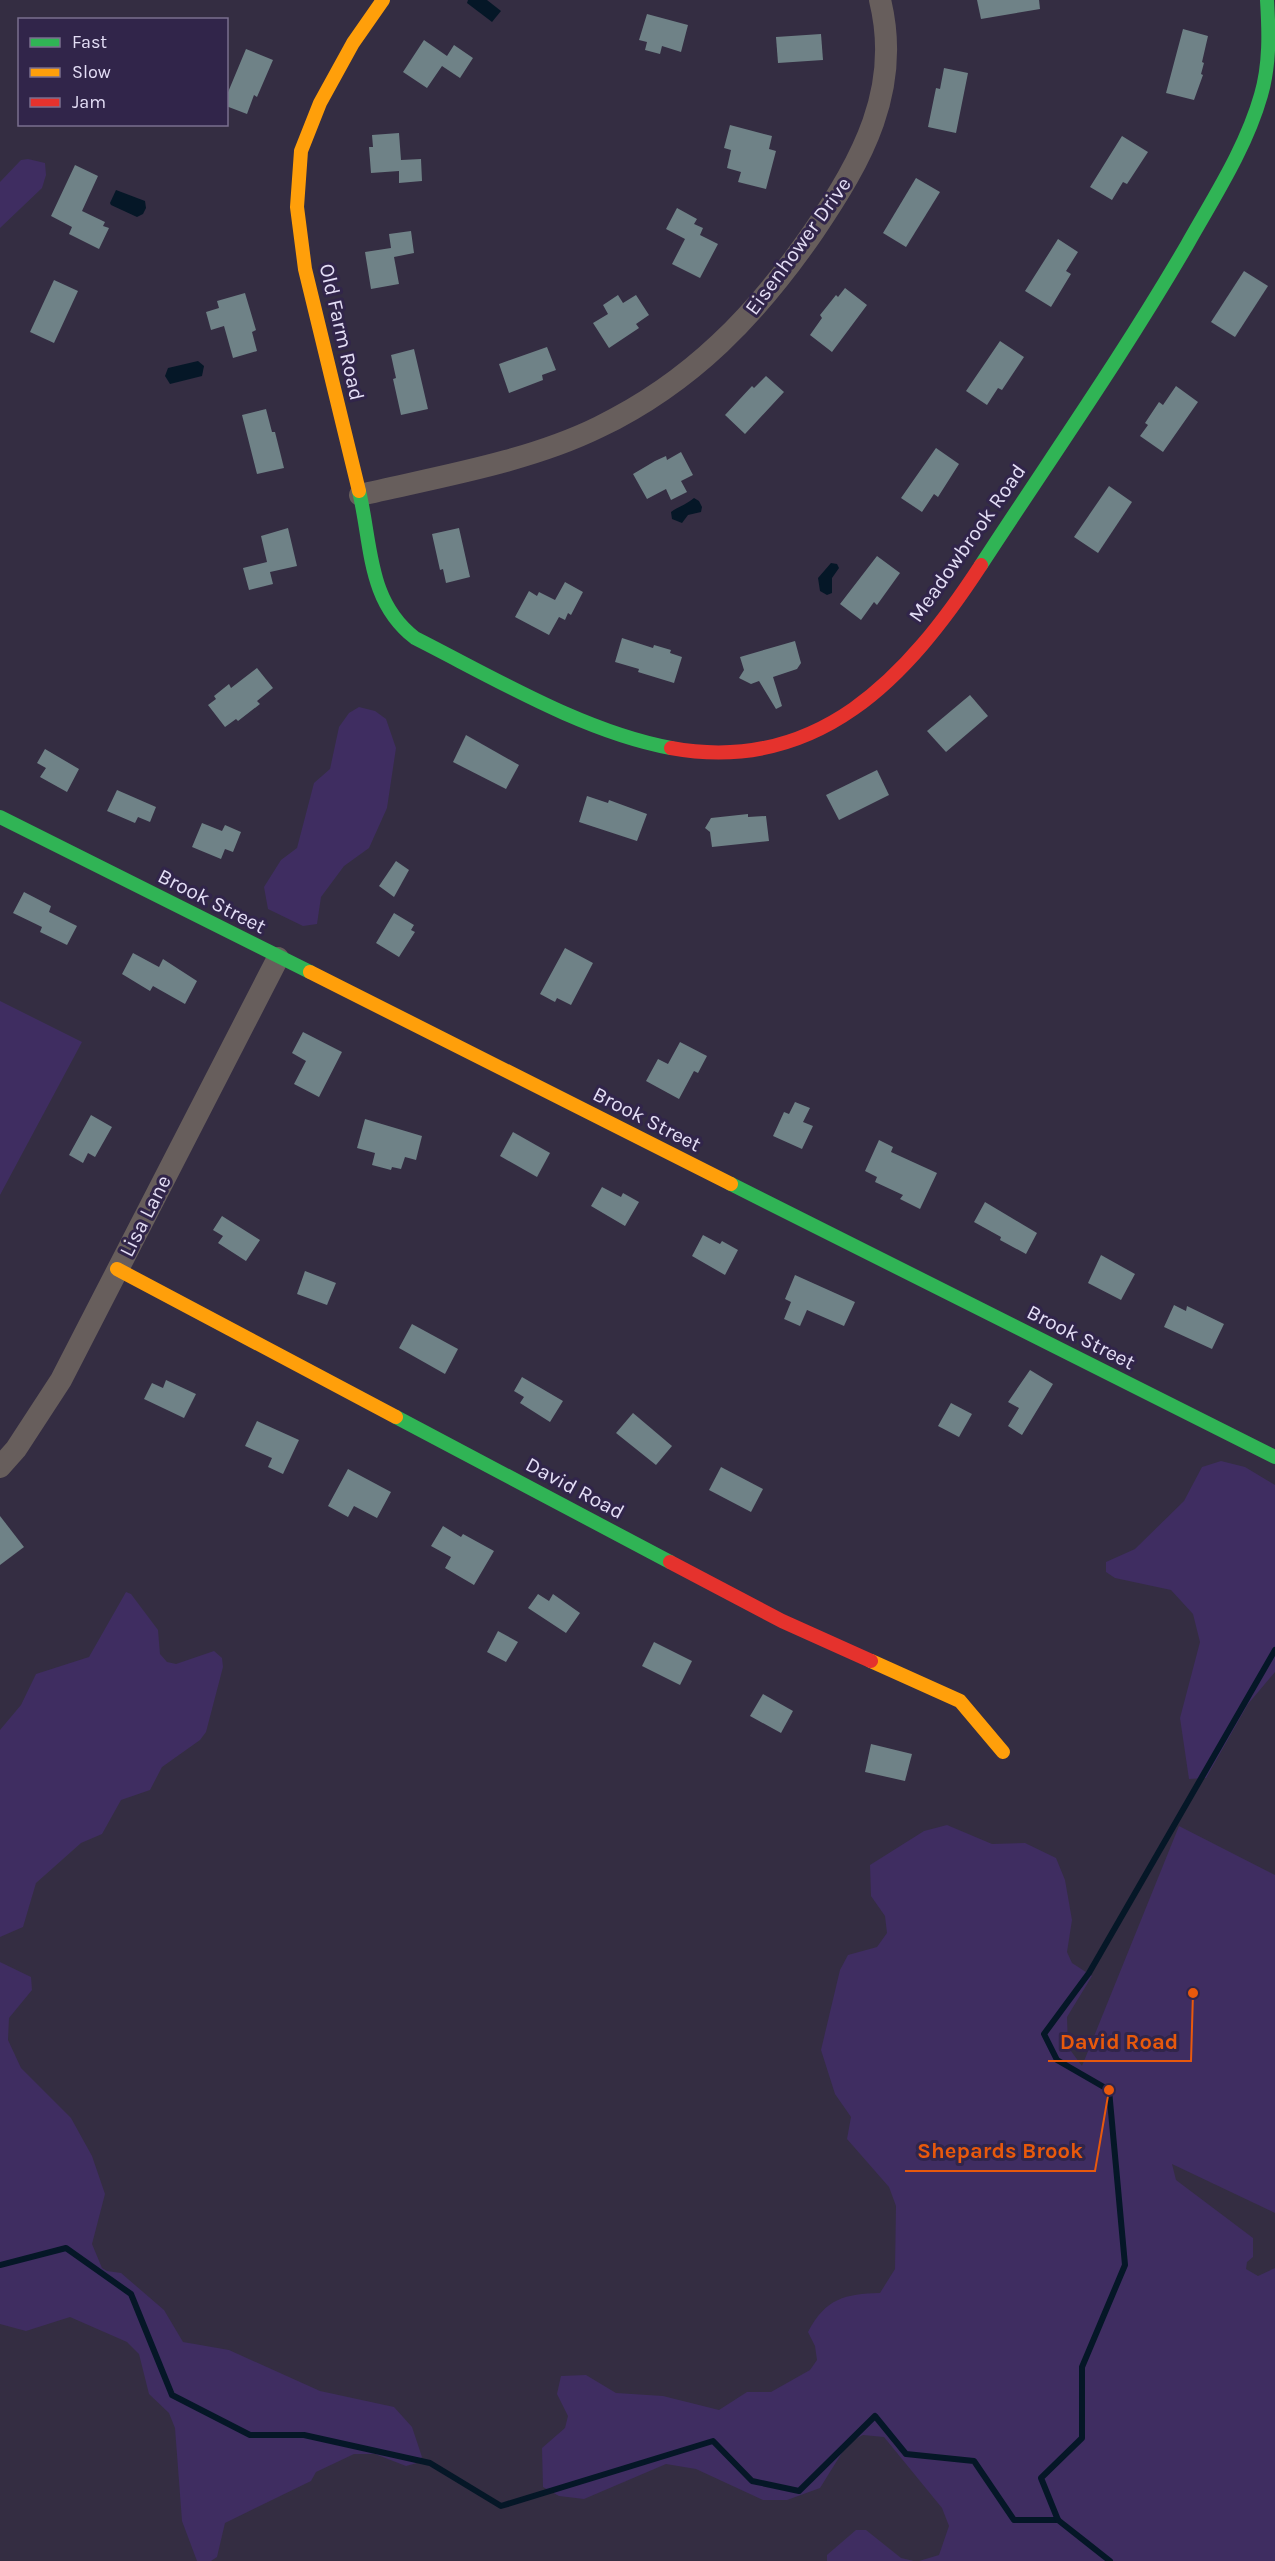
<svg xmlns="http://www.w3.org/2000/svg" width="1275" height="2561" font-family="Karla,sans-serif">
  <rect width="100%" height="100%" fill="#342d42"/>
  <!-- green -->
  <g fill="#3f2d61">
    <polygon points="28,159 45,163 46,175 42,188 0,228 0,182 21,160"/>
    <polygon points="359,707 375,711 386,719 396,748 387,808 369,848 344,866 321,897 317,924 303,926 268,909 264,887 281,860 297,848 314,783 330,769 339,727 349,713"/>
    <polygon points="0,1001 82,1042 0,1195"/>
    <polygon points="1221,1461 1245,1467 1275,1485 1275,1672 1248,1704 1206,1778 1189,1779 1180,1718 1200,1642 1193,1614 1171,1590 1115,1578 1106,1572 1106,1562 1135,1549 1184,1501 1202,1467"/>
    <polygon points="126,1592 131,1594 158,1630 160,1654 167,1662 176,1664 214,1651 222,1658 223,1667 206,1732 200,1740 162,1767 150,1790 121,1800 102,1834 81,1843 36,1883 23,1927 0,1937 0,1730 21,1705 36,1674 89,1657"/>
    <path d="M947 1825 992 1844 1025 1843 1056 1858 1065 1880 1072 1920 1067 1952 1072 1963 1092 1976 1067 2017 1068 2047 1082 2066 1179 1826 1275 1875V2213L1172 2164 1176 2180 1253 2238V2257L1247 2262 1246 2269 1258 2276 1275 2268V2561H919L939 2555 949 2526 942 2508 884 2437 863 2435 848 2443 820 2488 787 2500H763L696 2469 666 2464 584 2499 559 2496 543 2487 542 2448 565 2428 568 2416 557 2394 561 2376 586 2375 616 2393 663 2396 719 2410 747 2392H771L810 2370 817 2360 815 2346 808 2332C826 2298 845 2294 880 2293L895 2269 896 2206 889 2187 847 2139 851 2117 835 2094 821 2050 840 1970 848 1955 877 1947 887 1933 885 1916 871 1896 870 1865 924 1831Z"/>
    <polygon points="0,1962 31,1977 32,1990 9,2018 8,2040 21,2068 71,2118 92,2156 105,2194 92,2244 102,2268 107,2271 121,2273 164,2310 183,2342 229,2350 320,2391 394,2407 412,2427 422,2457 417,2463 406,2466 375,2454 354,2454 316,2472 311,2481 225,2523 217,2557 211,2561 197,2561 182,2521 175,2428 169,2413 149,2394 139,2354 127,2342 70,2317 26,2331 0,2324"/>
    <polygon points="856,2530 866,2530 901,2558 914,2561 827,2561 827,2555"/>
  </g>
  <!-- water -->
  <g fill="#051727">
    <polygon points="468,0 487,0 501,11 492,22 467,3"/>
    <polygon points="116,190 145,201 146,208 143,214 137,217 111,205 110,203"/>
    <polygon points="198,361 204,366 202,376 170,384 165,376 168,368"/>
    <path d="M694 498 699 501 702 507 701 512 688 515 682 523 672 519 671 512C679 506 686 505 694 498Z"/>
    <polygon points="831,563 837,564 839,568 832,578 832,593 827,595 820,591 818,578"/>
  </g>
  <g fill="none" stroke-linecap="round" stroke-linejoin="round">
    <!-- stream -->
    <g stroke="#051727" stroke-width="6">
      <polyline points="0,2265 66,2248 131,2294 172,2395 250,2435 304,2435 430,2463 501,2506 713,2441 752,2481 799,2491 875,2416 906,2454 974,2461 1014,2520 1058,2520"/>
      <polyline points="1110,2561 1058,2520 1041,2478 1082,2438 1082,2367 1125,2265 1109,2090 1057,2060 1044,2034 1089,1973 1275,1650"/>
    </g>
  </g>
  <!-- building -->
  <g fill="#6f8287">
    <polygon points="977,0 1039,0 1040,9 981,19"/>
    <polygon points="647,14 688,25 681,52 662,46 660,54 645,50 647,42 639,40"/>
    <polygon points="1183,29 1208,36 1202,62 1204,63 1201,74 1203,75 1194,100 1166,93"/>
    <polygon points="821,34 823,60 778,63 776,37"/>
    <polygon points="424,40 447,56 454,45 473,58 460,78 442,66 427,88 403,72"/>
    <polygon points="246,49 273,60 257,97 254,95 247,114 226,106 226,97"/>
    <polygon points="944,68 968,73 956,133 928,127 936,88 940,89"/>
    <polygon points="730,125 772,136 769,149 776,151 766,189 738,182 741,172 727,168 731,150 724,148"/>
    <polygon points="399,133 401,160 421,159 422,181 399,183 399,171 371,173 369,147 373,147 372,135"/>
    <polygon points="1122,136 1148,152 1127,184 1123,182 1112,200 1090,187"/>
    <polygon points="75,165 98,176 82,211 105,222 103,226 109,228 99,249 69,234 72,227 51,216"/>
    <polygon points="916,178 940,192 906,247 883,233"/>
    <polygon points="677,208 697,219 694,224 703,228 700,235 718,244 700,278 672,264 685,239 666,229"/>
    <polygon points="411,231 414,253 394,257 399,284 371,289 365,252 391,248 389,234"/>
    <polygon points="1058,239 1078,252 1066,271 1071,274 1051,307 1025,291"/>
    <polygon points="1244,271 1268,286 1235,337 1211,322"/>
    <polygon points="54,280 78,291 54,343 30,332"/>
    <polygon points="845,288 867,305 832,352 810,335 822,318 820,315 836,295 838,297"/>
    <polygon points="245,293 256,330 252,332 257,351 233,358 224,326 211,330 206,312 219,308 217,301"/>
    <polygon points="618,295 623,303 636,295 649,315 636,324 639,328 609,348 593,323 608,314 603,305"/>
    <polygon points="1000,341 1024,357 1002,390 998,388 987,405 966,391"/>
    <polygon points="547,347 556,370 542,375 543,380 509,393 499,364"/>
    <polygon points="414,349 428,409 401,415 393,379 396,378 391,355"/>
    <polygon points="766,376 784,392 745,434 725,415 752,386 754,388"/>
    <polygon points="1176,386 1198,402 1163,452 1140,436 1148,425 1145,423 1159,402 1163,405"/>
    <polygon points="266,409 272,432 275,432 284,468 257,474 242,415"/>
    <polygon points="936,448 959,464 938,497 934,494 922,512 901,498"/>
    <polygon points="681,452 693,475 681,481 687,492 671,500 666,489 647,499 633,474 655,461 666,456 667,460"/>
    <polygon points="1109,486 1132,502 1098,553 1074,537"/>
    <polygon points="288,528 297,566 270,572 273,584 249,590 243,568 267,562 261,536"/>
    <polygon points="459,528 470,577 446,583 443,569 440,570 432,534"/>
    <polygon points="877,556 900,573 877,605 874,602 861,620 840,604"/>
    <polygon points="565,582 583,592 571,615 568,613 565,620 559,617 549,635 515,617 529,591 537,596 539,592 555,600"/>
    <polygon points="622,638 653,648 654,645 671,650 670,653 682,657 674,683 638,672 639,669 615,662"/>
    <polygon points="795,641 801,663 797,669 773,677 782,706 776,709 759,681 751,684 739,678 744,670 740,657"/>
    <polygon points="257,668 273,688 257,701 260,704 238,721 236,719 225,727 208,705 216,699 214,696 229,684 231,688"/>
    <polygon points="970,695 988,716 946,752 927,731"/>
    <polygon points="466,735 519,765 506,789 453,762"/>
    <polygon points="45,749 79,769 67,792 40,777 46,768 37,763"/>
    <polygon points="877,770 889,795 839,820 826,795"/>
    <polygon points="117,790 156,807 150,822 138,817 135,823 107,811"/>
    <polygon points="587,796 608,803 609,800 647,814 637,841 579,822"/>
    <polygon points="748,814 748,817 766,816 769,841 712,847 710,832 705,828 711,818"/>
    <polygon points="202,823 222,831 225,825 241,832 233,852 225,849 221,859 192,847"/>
    <polygon points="396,861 409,870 394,897 379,886"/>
    <polygon points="24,892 51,906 49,912 77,926 67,945 40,932 42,927 13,913"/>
    <polygon points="394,913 414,925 411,930 415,932 399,957 376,943"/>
    <polygon points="565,948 593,963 571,1005 557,998 555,1002 540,994"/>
    <polygon points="133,953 159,967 163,959 197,981 185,1004 153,986 150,991 122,974"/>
    <polygon points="303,1032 342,1052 319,1097 294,1084 306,1061 292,1053"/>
    <polygon points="680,1042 707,1056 698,1073 694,1071 679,1099 646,1081 658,1059 668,1064"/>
    <polygon points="795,1102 810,1108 803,1122 813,1126 802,1149 773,1136 784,1112 789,1114"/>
    <polygon points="91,1115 112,1127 95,1157 88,1153 83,1163 69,1155"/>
    <polygon points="365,1119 422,1136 416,1160 405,1157 401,1169 392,1167 391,1170 372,1165 375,1153 357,1148"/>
    <polygon points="513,1132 550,1153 537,1177 500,1156"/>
    <polygon points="879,1140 893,1147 891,1152 937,1173 920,1209 900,1199 903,1195 875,1182 877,1177 865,1171"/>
    <polygon points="602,1187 621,1197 623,1193 639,1202 625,1226 591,1206"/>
    <polygon points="985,1202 1037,1233 1026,1254 1000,1240 1001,1237 974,1222"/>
    <polygon points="222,1216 260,1240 246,1261 218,1243 223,1236 213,1230"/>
    <polygon points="703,1235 720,1244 722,1241 738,1250 725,1275 692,1256"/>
    <polygon points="1101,1255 1135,1274 1121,1300 1088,1283"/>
    <polygon points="305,1271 336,1283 327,1305 297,1294"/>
    <polygon points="795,1275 855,1302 844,1326 807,1310 800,1326 784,1319 791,1302 785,1299"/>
    <polygon points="1174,1305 1186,1311 1187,1306 1224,1324 1212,1349 1164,1327"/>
    <polygon points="412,1324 458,1349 445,1374 399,1348"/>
    <polygon points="1030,1370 1053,1384 1022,1435 1008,1426 1019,1408 1008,1402"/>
    <polygon points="522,1377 563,1401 550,1422 520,1403 524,1397 514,1391"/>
    <polygon points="166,1380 196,1394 184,1418 144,1399 152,1383 163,1388"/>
    <polygon points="951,1403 972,1414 959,1437 938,1426"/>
    <polygon points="633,1413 672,1446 656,1465 616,1433"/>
    <polygon points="257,1421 299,1440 283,1474 268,1467 272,1458 245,1446"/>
    <polygon points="721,1467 763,1489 751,1512 709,1490"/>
    <polygon points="348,1469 391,1492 377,1518 354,1506 348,1517 328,1506"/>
    <polygon points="0,1516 24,1547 0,1565"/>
    <polygon points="443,1526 461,1537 463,1534 494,1551 474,1585 445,1568 451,1557 431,1546"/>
    <polygon points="538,1594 549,1601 553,1594 580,1613 566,1633 528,1608"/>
    <polygon points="498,1631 518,1642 506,1662 487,1652"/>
    <polygon points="654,1642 692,1661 680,1685 642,1666"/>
    <polygon points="763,1694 793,1711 781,1733 750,1716"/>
    <polygon points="871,1744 912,1754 905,1781 865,1772"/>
  </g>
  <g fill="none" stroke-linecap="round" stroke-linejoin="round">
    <!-- street -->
    <g stroke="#675e5c" stroke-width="22">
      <path d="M360 495C437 477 528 462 599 427 692 382 756 315 814 231 862 160 902 89 880 0"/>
      <polyline points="0,1467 16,1449 61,1380 278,958"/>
    </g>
    <!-- fast -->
    <g stroke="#30b455" stroke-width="14">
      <path d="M359 491C372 545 367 601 415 638 494 678 584 732 671 748"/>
      <path d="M981 565C1050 459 1123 355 1187 245 1214 197 1246 148 1261 95 1270 64 1269 32 1267 0"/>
      <polyline points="0,817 310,972"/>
      <polyline points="731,1184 1275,1457"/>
      <polyline points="396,1417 670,1562"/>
    </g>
    <!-- slow -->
    <g stroke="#ff9f0a" stroke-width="14">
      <polyline points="359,491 305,269 297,207 301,151 320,103 353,43 383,0"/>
      <polyline points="310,972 731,1184"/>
      <polyline points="117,1269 396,1417"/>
      <polyline points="871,1661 960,1701 1003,1752"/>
    </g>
    <!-- jam -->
    <g stroke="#e5322d" stroke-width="14">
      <path d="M671 748C818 775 908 677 981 565"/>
      <polyline points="670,1562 782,1621 871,1661"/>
    </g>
  </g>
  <g text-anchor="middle" stroke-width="6" stroke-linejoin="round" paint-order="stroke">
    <!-- street labels -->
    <g font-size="21" fill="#e4def6" stroke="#31254a">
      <text transform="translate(798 246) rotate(-54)" y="7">Eisenhower Drive</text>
      <text transform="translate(342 332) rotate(77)" y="7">Old Farm Road</text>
      <text transform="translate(967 543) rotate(-55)" y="7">Meadowbrook Road</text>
      <text transform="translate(212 901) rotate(27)" y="7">Brook Street</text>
      <text transform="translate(647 1119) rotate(27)" y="7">Brook Street</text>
      <text transform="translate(145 1216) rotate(-63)" y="7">Lisa Lane</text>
      <text transform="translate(1081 1337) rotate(27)" y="7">Brook Street</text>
      <text transform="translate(575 1488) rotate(28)" y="7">David Road</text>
    </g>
  </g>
  <!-- callouts -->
  <path fill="none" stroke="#e8590c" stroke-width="2" d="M1193 1993L1191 2061H1048M1109 2090L1095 2171H905"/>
  <g fill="#e8590c" stroke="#31254a" stroke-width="2">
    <circle cx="1193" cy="1993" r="6"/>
    <circle cx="1109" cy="2090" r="6"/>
  </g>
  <g font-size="22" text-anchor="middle" font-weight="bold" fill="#e8590c" stroke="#31254a" stroke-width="6" stroke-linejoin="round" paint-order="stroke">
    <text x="1119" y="2049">David Road</text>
    <text x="1000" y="2158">Shepards Brook</text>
  </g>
  <!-- legend -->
  <rect x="18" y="18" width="210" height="108" fill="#31254a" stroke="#796f8f" stroke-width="1.5"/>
  <rect x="30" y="38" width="30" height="9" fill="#30b455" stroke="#796f8f" stroke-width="1.5"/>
  <text x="72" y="48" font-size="18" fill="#e4def6">Fast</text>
  <rect x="30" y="68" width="30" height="9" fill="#ff9f0a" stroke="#796f8f" stroke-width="1.5"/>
  <text x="72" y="78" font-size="18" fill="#e4def6">Slow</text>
  <rect x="30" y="98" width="30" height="9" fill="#e5322d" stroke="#796f8f" stroke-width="1.5"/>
  <text x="72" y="108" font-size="18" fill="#e4def6">Jam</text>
</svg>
